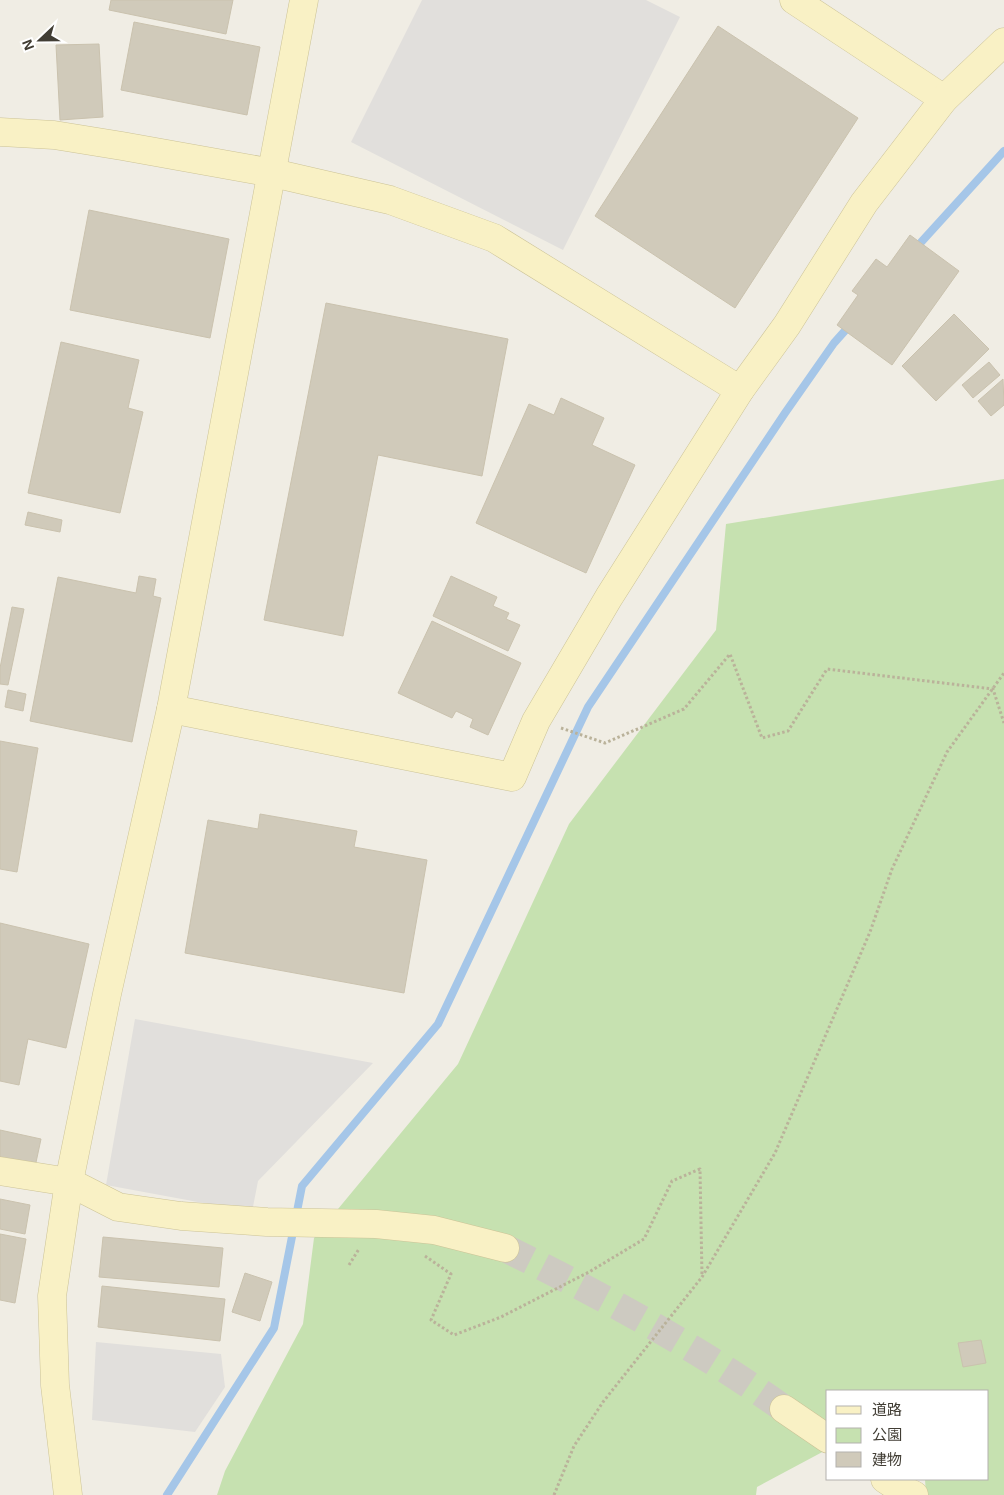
<svg xmlns="http://www.w3.org/2000/svg" width="1004" height="1495" font-family="Arial,'Noto Sans JP',sans-serif">
  <rect width="100%" height="100%" fill="#f0ede4"/>
  <!-- green -->
  <polygon fill="#c6e1b0" points="1004,479 1004,1495 926,1495 925,1479 988,1479 988,1391 828,1391 828,1449 757,1487 756,1495 217,1495 225,1471 303,1324 314,1238 458,1064 569,824 716,630 726,524"/>
  <!-- parking -->
  <g fill="#e1dfdc">
    <polygon points="422,0 646,0 680,17 563,250 351,142"/>
    <polygon points="135,1019 373,1063 258,1181 252,1212 106,1185"/>
    <polygon points="96,1342 221,1354 225,1387 195,1432 92,1420"/>
  </g>
  <g fill="none" stroke-linecap="round" stroke-linejoin="round">
    <!-- stream -->
    <g stroke="#a5c6e8" stroke-width="8">
      <polyline points="914,250 1004,151"/>
      <polyline points="167,1495 274,1328 302,1186 438,1024 588,707 785,413 834,343 851,324"/>
    </g>
  </g>
  <!-- building -->
  <g fill="#d0caba" stroke="#cac2ae">
    <polygon points="111,0 233,0 226,34 109,10"/>
    <polygon points="134,22 260,47 247,115 121,90"/>
    <polygon points="718,26 858,118 735,308 595,216"/>
    <polygon points="99,44 103,117 60,120 56,45"/>
    <polygon points="89,210 229,239 210,338 70,310"/>
    <polygon points="910,235 959,271 892,365 837,325 858,295 852,291 876,259 887,267"/>
    <polygon points="326,303 508,339 482,476 378,455 343,636 264,620"/>
    <polygon points="954,314 989,349 936,401 902,366"/>
    <polygon points="61,342 139,360 128,408 143,412 120,513 28,493"/>
    <polygon points="989,362 1000,375 973,398 962,385"/>
    <polygon points="1003,379 1004,405 991,416 978,401"/>
    <polygon points="561,398 604,418 592,445 635,465 586,573 476,523 529,404 554,415"/>
    <polygon points="28,512 62,520 60,532 25,525"/>
    <polygon points="139,576 156,579 153,596 161,598 132,742 30,721 58,577 136,593"/>
    <polygon points="451,576 497,597 493,606 509,613 506,619 520,625 508,651 433,616"/>
    <polygon points="12,607 24,609 8,685 0,684 0,668"/>
    <polygon points="432,621 521,663 488,735 470,727 473,719 456,711 452,718 398,693"/>
    <polygon points="8,690 26,694 23,711 5,707"/>
    <polygon points="0,741 38,748 17,872 0,869"/>
    <polygon points="260,814 357,831 354,847 427,860 404,993 185,953 208,820 258,829"/>
    <polygon points="0,923 89,944 66,1048 28,1039 19,1085 0,1081"/>
    <polygon points="0,1130 41,1139 35,1167 0,1158"/>
    <polygon points="0,1199 30,1205 25,1234 0,1229"/>
    <polygon points="0,1234 26,1239 15,1303 0,1300"/>
    <polygon points="103,1237 223,1248 219,1287 99,1277"/>
    <polygon points="245,1273 272,1282 260,1321 232,1312"/>
    <polygon points="102,1286 225,1299 220,1341 98,1327"/>
    <polygon points="981,1340 986,1363 963,1367 958,1343"/>
  </g>
  <g fill="none" stroke-linecap="round" stroke-linejoin="round">
    <!-- secondary-tunnel -->
    <path stroke="#cdcac1" stroke-width="28" stroke-dasharray="28 14" stroke-linecap="butt" d="M505 1248C602 1296 696 1346 784 1409"/>
    <!-- secondary casing -->
    <g stroke="#ccc397" stroke-width="29">
      <g id="secondary">
        <polyline points="794,0 944,99"/>
        <polyline points="0,132 54,135 122,146 273,173 390,200 494,238 740,390"/>
        <polyline points="171,709 512,777 536,721 609,597 740,390 787,325 864,203 944,99 1004,42"/>
        <polyline points="0,1171 69,1182 118,1207 181,1216 267,1222 376,1224 434,1230 505,1248"/>
        <polyline points="784,1409 828,1439"/>
        <polyline points="885,1479 897,1487 914,1495"/>
        <polyline points="68,1495 55,1385 52,1296 69,1182 107,994 171,709 304,0"/>
      </g>
    </g>
    <!-- path -->
    <g stroke="#bab29a" stroke-width="3" stroke-dasharray="2.5 2.5" stroke-linecap="butt">
      <polyline points="561,728 605,743 684,709 730,654 762,738 788,731 827,669 993,689 1004,723"/>
      <polyline points="425,1256 451,1274 431,1320 454,1335 501,1317 589,1272 644,1239 672,1181 700,1169 702,1276"/>
      <polyline points="349,1265 359,1249"/>
      <polyline points="554,1495 574,1446 603,1402 702,1277 775,1153 870,932 892,869 947,752 1004,673"/>
    </g>
    <!-- secondary -->
    <use href="#secondary" stroke="#f9f1c5" stroke-width="28"/>
  </g>
  <!-- legend -->
  <rect x="826" y="1390" width="162" height="90" fill="#ffffff" stroke="#b3b1ae"/>
  <rect x="836" y="1406" width="25" height="8" fill="#f9f1c5" stroke="#b3b1ae"/>
  <text x="872" y="1415" font-size="15" fill="#413d34">道路</text>
  <rect x="836" y="1428" width="25" height="15" fill="#c6e1b0" stroke="#b3b1ae"/>
  <text x="872" y="1440" font-size="15" fill="#413d34">公園</text>
  <rect x="836" y="1452" width="25" height="15" fill="#d0caba" stroke="#b3b1ae"/>
  <text x="872" y="1465" font-size="15" fill="#413d34">建物</text>
  <!-- north arrow -->
  <g transform="translate(40 40) rotate(248)" stroke="#ffffff" stroke-width="4" paint-order="stroke">
  <path d="M0-4L9 19L0 12L-9 19Z" fill="#413d34"/>
  <text y="-8" font-size="14" font-weight="bold" text-anchor="middle" fill="#413d34">N</text>
  </g>
</svg>
